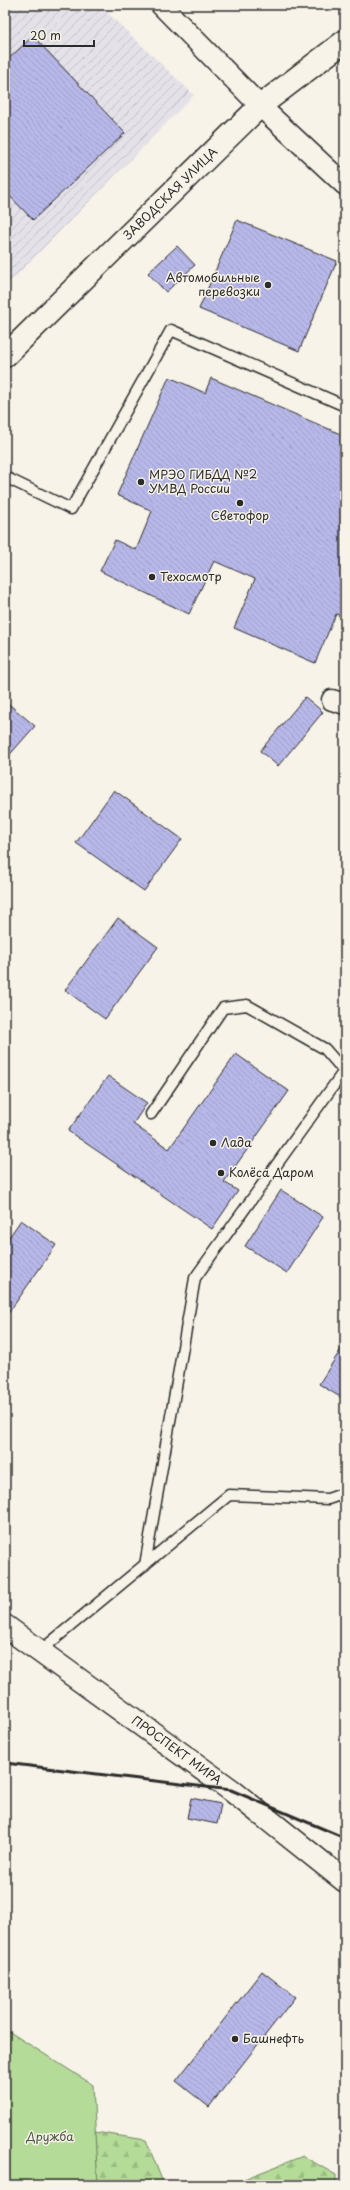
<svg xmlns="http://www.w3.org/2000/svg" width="350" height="2190" font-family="'Playpen Sans',sans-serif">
  <defs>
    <pattern id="industrial-furrows" width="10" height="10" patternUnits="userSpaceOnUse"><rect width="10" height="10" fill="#e4e1e8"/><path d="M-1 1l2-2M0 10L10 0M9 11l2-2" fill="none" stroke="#c4c1c7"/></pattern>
    <pattern id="forest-firs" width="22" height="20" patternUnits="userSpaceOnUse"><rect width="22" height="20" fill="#b4db97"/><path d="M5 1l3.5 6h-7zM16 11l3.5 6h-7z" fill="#9bbc82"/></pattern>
    <pattern id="building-back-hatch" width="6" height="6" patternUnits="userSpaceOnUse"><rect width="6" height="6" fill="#b7b8e9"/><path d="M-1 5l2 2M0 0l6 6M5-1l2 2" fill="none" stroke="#9e9ec8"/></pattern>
  </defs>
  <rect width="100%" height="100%" fill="#f7f3e8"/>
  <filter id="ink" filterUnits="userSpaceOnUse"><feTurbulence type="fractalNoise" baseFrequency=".025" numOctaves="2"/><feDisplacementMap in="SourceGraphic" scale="8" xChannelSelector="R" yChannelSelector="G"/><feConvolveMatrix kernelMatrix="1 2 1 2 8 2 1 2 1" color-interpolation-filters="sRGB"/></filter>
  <g filter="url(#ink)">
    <!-- industrial -->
    <polygon fill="url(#industrial-furrows)" points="5,5 99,5 194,95 5,287"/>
    <!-- green -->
    <polygon fill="#b4db97" stroke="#708361" points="5,2029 93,2085 98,2185 5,2185"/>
    <!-- forest -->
    <g fill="url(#forest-firs)" stroke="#708361">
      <polygon points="95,2132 146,2140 164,2185 98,2185"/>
      <polygon points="303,2156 336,2175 336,2185 234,2185 244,2179"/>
    </g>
    <!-- building -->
    <g fill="url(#building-back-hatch)" stroke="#2b2b2b">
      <polygon points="33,36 125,133 33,220 5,191 5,62"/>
      <polygon points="237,220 337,261 299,351 199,309"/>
      <polygon points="177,246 195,265 166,292 148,273"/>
      <polygon points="169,377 205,393 211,378 345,436 345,618 336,614 315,663 234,628 255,579 214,561 189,614 100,571 115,540 136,550 152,511 117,495"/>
      <polygon points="305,697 323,712 278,766 260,751"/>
      <polygon points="5,701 35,726 5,760"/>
      <polygon points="114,790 182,839 144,891 76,843"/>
      <polygon points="118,918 158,947 105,1019 65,990"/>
      <polygon points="236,1054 289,1091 224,1182 238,1191 212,1229 68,1131 108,1076 147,1103 133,1124 169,1149"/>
      <polygon points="281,1190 323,1217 287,1273 245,1246"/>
      <polygon points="21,1220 56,1245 5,1318 5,1243"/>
      <polygon points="345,1343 345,1400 319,1384"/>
      <polygon points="191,1798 221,1804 217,1824 187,1818"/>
      <polygon points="262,1971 295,1997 209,2107 176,2081"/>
    </g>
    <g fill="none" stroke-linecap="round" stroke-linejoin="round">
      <!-- service casing -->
      <g stroke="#2b2b2b" stroke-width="13">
        <g id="service">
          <polyline points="5,477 71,509 171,330 345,406"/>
          <polyline points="145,1565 195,1278 344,1071 325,1049 247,1005 223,1008 151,1114"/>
          <polyline points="39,1652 229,1495 328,1499 345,1493"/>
        </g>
      </g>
      <!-- minor casing -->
      <g stroke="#2b2b2b" stroke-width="23">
        <g id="minor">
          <polyline points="161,5 260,106 345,185"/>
          <polyline points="332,700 345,704"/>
        </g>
      </g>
      <!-- tertiary casing -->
      <g stroke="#2b2b2b" stroke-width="25">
        <g id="tertiary">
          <path id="s1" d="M5 356 260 106 345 41"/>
        </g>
      </g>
      <!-- secondary casing -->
      <g stroke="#2b2b2b" stroke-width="25">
        <g id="secondary">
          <path id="s2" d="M5 1626 231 1790 345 1881"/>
        </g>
      </g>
      <!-- service -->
      <use href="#service" stroke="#f7f3e8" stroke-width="10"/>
      <!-- minor -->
      <use href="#minor" stroke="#f7f3e8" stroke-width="20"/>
      <!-- tertiary -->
      <use href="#tertiary" stroke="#f7f3e8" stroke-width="22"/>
      <!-- secondary -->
      <use href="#secondary" stroke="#f7f3e8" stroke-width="22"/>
      <!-- rail -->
      <polyline stroke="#2b2b2b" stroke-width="3" points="5,1763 231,1790 345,1838"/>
    </g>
  </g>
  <!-- markers -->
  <g fill="#2b2b2b" stroke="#f7f3e8" stroke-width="1.5">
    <circle cx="268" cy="285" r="4"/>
    <circle cx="141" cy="482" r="4"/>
    <circle cx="240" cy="503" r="4"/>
    <circle cx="152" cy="577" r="4"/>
    <circle cx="213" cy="1143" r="4"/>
    <circle cx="221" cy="1173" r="4"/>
    <circle cx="235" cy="2039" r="4"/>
  </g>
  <g text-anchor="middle" stroke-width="3" stroke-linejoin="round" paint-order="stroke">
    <!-- street labels -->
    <g font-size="12" fill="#2b2b2b" stroke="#f7f3e8">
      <text dy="4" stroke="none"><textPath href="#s1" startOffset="232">ЗАВОДСКАЯ УЛИЦА</textPath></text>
      <text dy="4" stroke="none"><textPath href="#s2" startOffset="212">ПРОСПЕКТ МИРА</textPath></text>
    </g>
    <!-- poi labels -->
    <g font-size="12" fill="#2b2b2b" stroke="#f7f3e8" text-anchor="start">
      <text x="260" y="282" text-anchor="end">Автомобильные<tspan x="260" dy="14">перевозки</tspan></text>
      <text x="149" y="479">МРЭО ГИБДД №2<tspan x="149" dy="14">УМВД России</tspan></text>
      <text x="240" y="520" text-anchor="middle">Светофор</text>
      <text x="160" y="581">Техосмотр</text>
      <text x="221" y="1147">Лада</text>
      <text x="229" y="1177">Колёса Даром</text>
      <text x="243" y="2043">Башнефть</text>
    </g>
    <!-- park labels -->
    <g font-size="12" fill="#4d5746" stroke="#f7f3e8">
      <text x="50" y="2141">Дружба</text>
    </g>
  </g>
  <!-- margin -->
  <rect width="350" height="2190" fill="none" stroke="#f7f3e8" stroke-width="20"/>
  <rect x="10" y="10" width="330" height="2170" fill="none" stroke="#2b2b2b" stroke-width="1.5" filter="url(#ink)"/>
  <!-- scale -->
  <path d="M24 40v6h70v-6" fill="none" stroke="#2b2b2b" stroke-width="2"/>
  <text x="30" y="40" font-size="12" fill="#2b2b2b" stroke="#f7f3e8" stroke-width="3" paint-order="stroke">20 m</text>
</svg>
